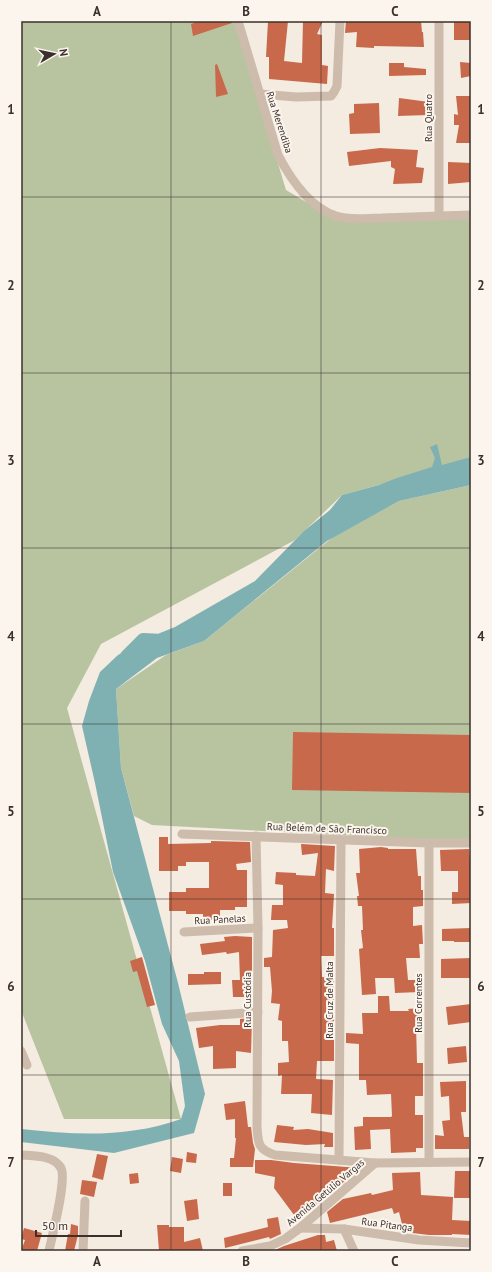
<svg xmlns="http://www.w3.org/2000/svg" width="492" height="1272" font-family="'PT Sans',sans-serif">
  <rect width="100%" height="100%" fill="#f4ebe1"/>
  <!-- green -->
  <g fill="#b8c4a0">
    <polygon points="21,21 235,21 286,190 338,221 471,216 471,460 342,495 295,540 101,644 67,708 181,1119 64,1119 21,1010"/>
    <polygon points="471,485 471,842 152,825 134,816 121,768 116,689 166,655 204,641 333,537 399,501"/>
  </g>
  <!-- water -->
  <path fill="#7fb0b2" d="M437 444 442 465 471 457V485L399 501 327 541 204 641 157 658 116 689 121 768 178 983 205 1094 194 1133 114 1153 21 1142V1129C77 1135 127 1138 181 1119L185 1106 179 1061 162 1024 145 961 113 872 95 783 82 726 89 701 100 672 118 655 160 633 175 627 255 581 304 531 330 510 342 495 379 485 397 478 432 467 435 458 430 447Z"/>
  <g fill="none" stroke-linecap="round" stroke-linejoin="round">
    <!-- canal -->
    <polyline stroke="#7fb0b2" stroke-width="12" points="126,656 143,639 163,640"/>
  </g>
  <!-- building -->
  <g fill="#c8694b">
    <polygon points="200,21 232,21 232,23 193,36 191,24"/>
    <polygon points="268,21 288,21 284,61 302,63 303,21 323,21 317,34 322,35 322,65 328,66 327,84 269,79 269,57 266,57"/>
    <polygon points="346,21 421,21 422,32 423,32 424,47 374,46 374,48 356,47 357,32 345,33"/>
    <polygon points="454,21 470,21 471,40 454,40"/>
    <polygon points="460,62 471,63 471,76 461,78"/>
    <polygon points="389,63 404,63 404,67 426,69 426,75 389,76"/>
    <polygon points="217,64 228,94 216,97 215,65"/>
    <polygon points="456,96 471,96 471,143 456,143 459,125 454,125 454,114 458,115"/>
    <polygon points="399,98 429,102 428,115 398,116"/>
    <polygon points="379,103 380,133 350,134 349,114 354,113 354,104"/>
    <polygon points="380,148 418,150 416,167 424,168 422,183 393,184 395,169 391,167 391,161 349,166 347,152"/>
    <polygon points="448,162 471,163 471,182 448,184"/>
    <polygon points="293,732 471,735 471,793 292,790"/>
    <polygon points="159,837 168,837 168,844 211,843 211,841 250,842 251,862 236,864 237,870 247,870 247,907 235,907 235,910 220,910 220,920 203,920 203,914 186,914 186,911 169,911 169,892 186,892 186,888 209,888 209,862 186,862 186,866 178,866 178,871 159,871"/>
    <polygon points="301,844 335,846 334,871 326,869 325,893 334,894 332,928 334,928 334,956 321,956 322,977 334,978 333,995 334,995 334,1061 317,1061 316,1079 333,1080 332,1115 311,1113 312,1094 281,1094 282,1075 278,1076 278,1063 289,1062 288,1041 282,1041 282,1021 278,1020 280,1004 271,1003 272,991 270,967 264,967 264,958 272,957 273,930 288,928 287,920 271,920 272,905 283,905 283,885 275,884 276,872 296,873 296,875 315,876 318,853 302,855"/>
    <polygon points="381,847 388,848 388,849 416,849 418,876 421,876 421,890 423,890 423,906 413,907 413,926 422,925 423,944 419,944 420,958 406,958 408,980 420,980 420,992 395,993 394,978 375,978 376,994 362,995 359,949 363,948 361,930 363,930 362,906 358,906 357,896 359,896 356,873 360,873 359,849"/>
    <polygon points="469,849 471,872 471,903 452,904 452,892 458,892 458,871 441,871 440,850"/>
    <polygon points="471,928 471,942 454,942 454,941 442,941 442,929"/>
    <polygon points="235,936 252,937 252,997 233,997 232,980 240,980 239,952 227,954 226,952 202,955 200,944 225,941 224,937"/>
    <polygon points="142,957 155,1005 147,1007 137,971 133,972 130,961"/>
    <polygon points="471,958 471,978 441,978 441,959"/>
    <polygon points="204,972 221,972 221,984 188,985 188,974 204,974"/>
    <polygon points="378,996 389,996 390,1011 409,1011 408,1009 419,1008 420,1024 416,1024 417,1063 423,1063 423,1096 415,1096 415,1115 423,1115 423,1148 416,1148 416,1152 391,1153 390,1129 370,1130 371,1149 355,1150 354,1127 363,1126 363,1117 391,1117 392,1116 391,1094 367,1095 366,1080 359,1080 359,1044 346,1043 346,1033 363,1034 362,1013 378,1013"/>
    <polygon points="471,1004 471,1022 448,1025 446,1007"/>
    <polygon points="252,1018 251,1053 236,1051 236,1068 213,1069 213,1046 199,1048 196,1028 220,1025 240,1025 240,1019"/>
    <polygon points="466,1046 467,1062 448,1064 447,1048"/>
    <polygon points="466,1081 466,1112 461,1112 464,1137 469,1137 469,1149 435,1149 435,1135 444,1136 442,1121 450,1120 449,1096 441,1097 440,1082"/>
    <polygon points="245,1101 248,1127 251,1127 253,1143 255,1149 253,1167 230,1167 230,1158 234,1158 236,1138 235,1138 235,1119 226,1120 224,1104"/>
    <polygon points="277,1125 294,1127 293,1130 308,1129 333,1133 333,1147 324,1147 325,1144 306,1145 274,1142"/>
    <polygon points="187,1152 197,1154 196,1163 186,1162"/>
    <polygon points="97,1154 108,1156 103,1180 92,1177"/>
    <polygon points="172,1157 183,1159 181,1173 170,1171"/>
    <polygon points="255,1160 271,1160 294,1163 360,1168 332,1192 297,1219 274,1188 275,1177 255,1173"/>
    <polygon points="455,1171 471,1171 471,1198 454,1198"/>
    <polygon points="420,1172 421,1195 453,1197 452,1220 471,1221 471,1235 452,1234 452,1235 429,1235 404,1232 399,1212 394,1214 392,1208 330,1223 327,1212 343,1199 371,1193 372,1195 393,1190 392,1173"/>
    <polygon points="138,1173 139,1183 130,1184 129,1174"/>
    <polygon points="82,1180 97,1182 94,1197 80,1194"/>
    <rect x="223" y="1183" width="9" height="13"/>
    <polygon points="197,1199 199,1219 187,1221 184,1201"/>
    <polygon points="278,1217 281,1234 270,1239 269,1237 225,1248 224,1238 268,1227 267,1219"/>
    <polygon points="71,1224 78,1226 78,1235 74,1251 65,1251 68,1234 70,1234"/>
    <polygon points="157,1225 169,1225 169,1227 184,1227 184,1242 200,1238 203,1251 159,1251"/>
    <polygon points="24,1228 42,1233 37,1251 21,1251 25,1240 21,1239"/>
    <polygon points="318,1235 325,1235 326,1242 334,1240 337,1251 273,1251 284,1246"/>
  </g>
  <g fill="none" stroke-linecap="round" stroke-linejoin="round">
    <!-- street -->
    <g stroke="#cdbbac" stroke-width="9">
      <path d="M238 21 278 155C290 178 309 207 336 216 349 221 368 218 382 218 411 217 441 216 471 215"/>
      <polyline points="439,21 439,216"/>
      <polyline points="260,94 296,97 331,96 334,92 337,86 340,21"/>
      <polyline points="182,834 429,843 471,843"/>
      <path d="M256 836 258 928 257 1127C258 1143 258 1150 275 1155L375 1163 471 1162"/>
      <polyline points="429,843 429,1162"/>
      <polyline points="184,932 258,928"/>
      <polyline points="190,1017 258,1012"/>
      <polyline points="21,1051 27,1065"/>
      <path d="M21 1155C33 1156 54 1155 61 1168 67 1180 52 1236 49 1251"/>
      <polyline points="339,1160 341,840"/>
      <polyline points="300,1228 344,1229 419,1240 471,1243"/>
      <polyline points="344,1229 354,1251"/>
      <polyline points="83,1251 85,1201"/>
      <polyline points="242,1251 270,1246 285,1239 300,1228 375,1163"/>
    </g>
  </g>
  <!-- grid -->
  <path fill="none" stroke="#3b302b" stroke-width="1" stroke-opacity="0.55" d="M171 21V1251M321 21V1251M21 197H471M21 373H471M21 548H471M21 724H471M21 899H471M21 1075H471"/>
  <g text-anchor="middle" stroke-width="4" stroke-linejoin="round" paint-order="stroke">
    <!-- street labels -->
    <g font-size="10" fill="#3b302b" stroke="#fbf5ee">
      <text transform="translate(428 118) rotate(-90)" y="4">Rua Quatro</text>
      <text transform="translate(280 122) rotate(72)" y="4">Rua Merendiba</text>
      <text transform="translate(327 828) rotate(2)" y="4">Rua Belém de São Francisco</text>
      <text transform="translate(220 919) rotate(-3)" y="4">Rua Panelas</text>
      <text transform="translate(247 1000) rotate(-90)" y="4">Rua Custódia</text>
      <text transform="translate(329 1000) rotate(-90)" y="4">Rua Cruz de Malta</text>
      <text transform="translate(418 1003) rotate(-90)" y="4">Rua Correntes</text>
      <text transform="translate(325 1192) rotate(-40)" y="4">Avenida Getúlio Vargas</text>
      <text transform="translate(387 1224) rotate(8)" y="4">Rua Pitanga</text>
    </g>
  </g>
  <!-- border -->
  <rect width="492" height="1272" fill="none" stroke="#fbf5ee" stroke-width="44"/>
  <!-- north arrow -->
  <g transform="translate(54 54) rotate(81)" stroke="#fbf5ee" stroke-width="3" paint-order="stroke">
  <path d="M0-3L7 15L0 10L-7 15Z" fill="#3b302b"/>
  <text y="-6" font-size="11" font-weight="bold" text-anchor="middle" fill="#3b302b">N</text>
  </g>
  <!-- scale -->
  <path d="M36 1230v6h85v-6" fill="none" stroke="#3b302b" stroke-width="2"/>
  <text x="42" y="1230" font-size="12" fill="#3b302b" stroke="#fbf5ee" stroke-width="3" paint-order="stroke">50 m</text>
  <rect x="22" y="22" width="448" height="1228" fill="none" stroke="#3b302b" stroke-width="1.5"/>
  <g font-size="13" text-anchor="middle" font-weight="bold" fill="#3b302b">
    <text x="97" y="16">A</text>
    <text x="246" y="16">B</text>
    <text x="395" y="16">C</text>
    <text x="11" y="114">1</text>
    <text x="481" y="114">1</text>
    <text x="11" y="290">2</text>
    <text x="481" y="290">2</text>
    <text x="11" y="465">3</text>
    <text x="481" y="465">3</text>
    <text x="11" y="641">4</text>
    <text x="481" y="641">4</text>
    <text x="11" y="816">5</text>
    <text x="481" y="816">5</text>
    <text x="11" y="991">6</text>
    <text x="481" y="991">6</text>
    <text x="11" y="1167">7</text>
    <text x="481" y="1167">7</text>
    <text x="97" y="1266">A</text>
    <text x="246" y="1266">B</text>
    <text x="395" y="1266">C</text>
  </g>
</svg>
